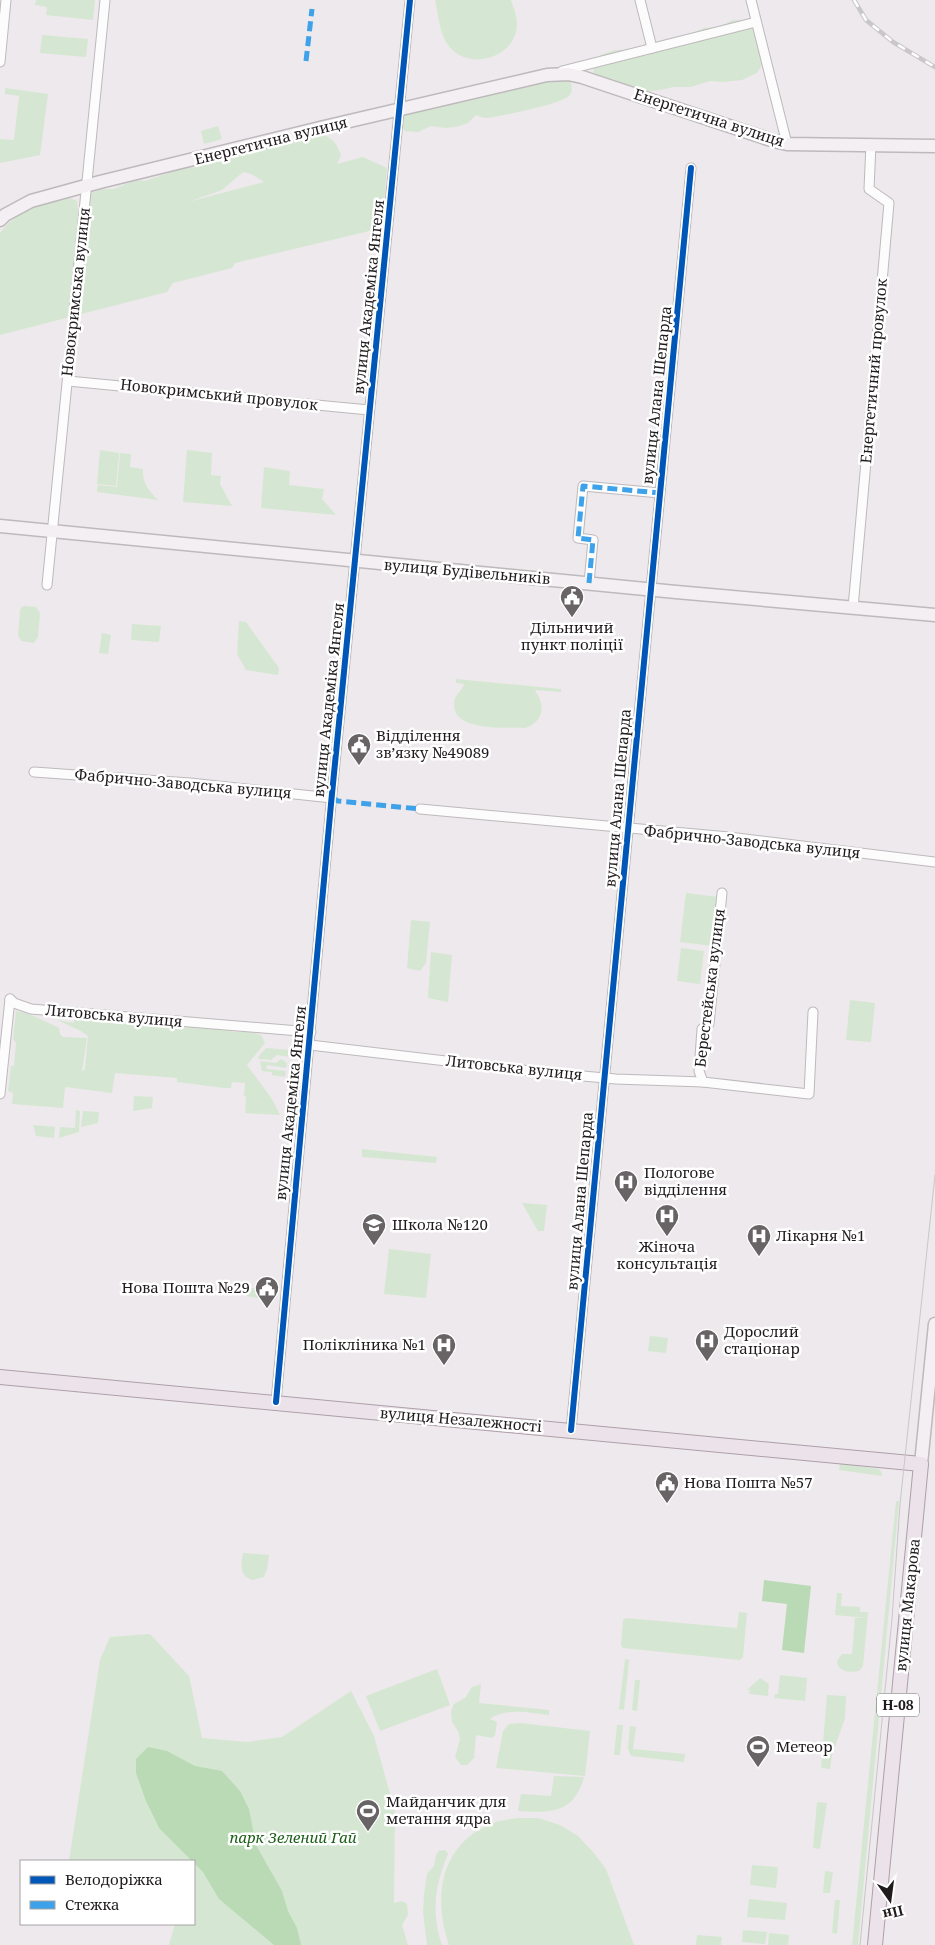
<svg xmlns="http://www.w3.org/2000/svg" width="935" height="1945" font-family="'Noto Serif',serif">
  <rect width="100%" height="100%" fill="#eee9ec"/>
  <!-- green -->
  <g fill="#d5e7d2" fill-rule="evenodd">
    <polygon points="36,0 95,0 93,20 46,15 47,7 35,5"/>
    <path d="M435 0H511C513 7 517 15 517 23 517 60 464 73 446 42 439 30 438 13 435 0Z"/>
    <path d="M733 20H744L753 26 756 43 763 63 757 73 742 80 723 82 710 81 691 87H673L661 90 642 92 594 76 593 67 599 56C607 53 614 49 622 50 626 50 629 52 633 54 647 60 654 52 661 41L673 37 686 36 704 28 718 27Z"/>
    <polygon points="42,35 88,39 86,57 40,53"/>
    <path d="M531 74 570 81C572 86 573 91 569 96 564 103 498 117 487 118 483 118 480 116 476 115L468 123 456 127 445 128 431 126 418 132 405 131 400 124 402 114Z"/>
    <polygon points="5,88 48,94 40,155 0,163 0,139 14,140 19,96 5,94"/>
    <polygon points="218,126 222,139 204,144 201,131"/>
    <path d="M324 135C334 139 337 145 341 155L337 164 363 157 387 168 382 228 235 263 232 268 173 283 167 292 0 335V233C12 217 27 208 46 203 54 201 62 201 70 198L77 201 79 218 77 231 91 228C90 225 90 196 91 193L101 189H114L135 180 145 181 177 170 196 167 206 162 231 158 250 151 276 147ZM243 172 251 174 264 182 188 202 222 190Z"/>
    <polygon points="100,450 119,453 116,486 97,484"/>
    <polygon points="187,450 212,453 211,475 221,476 220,484 232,506 183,502"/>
    <path d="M120 453 131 454 130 467 143 469C142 483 149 491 158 500L97 492 98 485 117 487Z"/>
    <polygon points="264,467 290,471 289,485 324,489 322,499 336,515 261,508"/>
    <polygon points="25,606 36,607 40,613 38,637 34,643 21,641 18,635 20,610 22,607"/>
    <polygon points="239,621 246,622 279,668 278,675 246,670 237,654"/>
    <polygon points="132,624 161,626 159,642 131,640"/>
    <polygon points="102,633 111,635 108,654 99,653"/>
    <path d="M456 679 561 689V692L535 690C536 693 539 696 540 700 545 713 538 724 525 728 506 727 453 732 454 704 454 695 462 691 464 684L456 683Z"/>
    <polygon points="686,893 719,897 713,946 680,942"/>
    <polygon points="411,920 430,922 426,963 420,971 407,968"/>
    <polygon points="681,948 704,951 700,984 677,981"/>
    <polygon points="431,952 452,955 448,1002 428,998"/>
    <polygon points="850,1000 875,1003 871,1042 846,1040"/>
    <path d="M16 1011C32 1014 45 1021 59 1028L60 1034 63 1037 87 1038 82 1071 85 1069 88 1036 81 1031 57 1020 74 1023V1020L87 1019 116 1022 162 1025 174 1028 201 1027 236 1032H251L261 1035 265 1043 247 1065 272 1099 280 1115 245 1113 246 1097 244 1096 245 1083 232 1082 231 1088H224L177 1082V1078L115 1073 112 1093 65 1087 63 1108 12 1104 13 1093 8 1091 11 1066H14L16 1043 13 1039Z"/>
    <polygon points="266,1048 291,1050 290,1057 277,1055 271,1060 259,1059 258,1057"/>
    <polygon points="281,1059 287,1063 286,1068 267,1065 266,1069 286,1071 285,1077 272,1075 272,1072 262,1071 260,1061 276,1063"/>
    <polygon points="134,1096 153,1097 152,1108 133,1111"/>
    <polygon points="76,1110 80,1111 79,1132 59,1138 60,1127 75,1128"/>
    <polygon points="83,1111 99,1112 98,1123 81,1127"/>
    <polygon points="33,1125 55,1127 54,1138 36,1136"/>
    <polygon points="362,1149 437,1157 436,1163 362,1157"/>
    <polygon points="522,1203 547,1205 544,1231 538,1231"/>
    <polygon points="389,1249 431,1254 426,1298 384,1294"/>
    <polygon points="247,1287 271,1291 271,1300 246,1296"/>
    <polygon points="650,1336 668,1338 666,1353 648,1351"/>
    <polygon points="840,1463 878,1469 881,1471 882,1476 839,1470"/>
    <polygon points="896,1501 899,1501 858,1945 852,1945"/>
    <path d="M243 1553 269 1555 267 1569 264 1577 252 1580C239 1575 241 1565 243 1553Z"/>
    <path d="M837 1593H842L841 1606 860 1607V1612H868L863 1666 859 1671C849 1673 838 1672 837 1661L842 1654H852L855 1618H866L835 1615Z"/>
    <polygon points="739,1612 747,1613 743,1657 740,1660 623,1648 621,1645 623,1620 626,1618 737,1628"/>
    <polygon points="150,1634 189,1676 202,1738 247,1742 282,1737 351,1691 374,1736 395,1812 394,1903 402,1901 407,1904 408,1915 402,1925 408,1945 169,1945 175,1924 194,1924 194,1861 69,1861 100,1660 110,1637"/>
    <polygon points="625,1659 629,1660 629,1662 624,1710 619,1709"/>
    <polygon points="437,1669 450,1705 380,1731 366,1696"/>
    <polygon points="780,1675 807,1678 805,1701 774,1698 775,1694 778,1694"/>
    <polygon points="760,1678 769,1684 768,1696 749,1694 750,1690 747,1690"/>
    <polygon points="635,1680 640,1680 637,1711 632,1710"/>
    <path d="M481 1684 479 1703 549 1710V1715C530 1713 507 1707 490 1719L497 1722 495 1735 492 1738 476 1735 474 1758 467 1765H461L455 1757 460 1739 458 1731 452 1722 451 1711 454 1704 465 1698 472 1687Z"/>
    <polygon points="827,1695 846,1696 845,1718 832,1755 830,1769 821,1768"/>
    <polygon points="520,1723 590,1731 585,1776 496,1768 503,1731 509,1724"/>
    <polygon points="617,1725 623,1725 620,1755 614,1755"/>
    <polygon points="630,1726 636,1727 633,1749 685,1754 684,1762 631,1756 628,1749"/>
    <path d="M554 1776 584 1777C574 1814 550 1813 518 1811L521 1794 551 1796Z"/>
    <polygon points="817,1802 827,1803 820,1849 813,1848"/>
    <path d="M517 1818H538L560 1825 578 1836 593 1852 606 1869 634 1945H449C434 1901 438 1851 484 1827 493 1821 507 1820 517 1818Z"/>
    <path d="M445 1850 448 1854C435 1885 431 1912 442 1945H427L423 1912 424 1895 427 1874 434 1866 436 1855 439 1851Z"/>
    <polygon points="752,1865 778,1867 776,1888 750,1885"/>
    <polygon points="825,1871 833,1872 830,1893 823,1893"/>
    <polygon points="749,1899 787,1903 785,1920 747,1917"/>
    <polygon points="835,1900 840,1900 837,1934 832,1933"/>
    <polygon points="743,1930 767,1932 765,1944 742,1942"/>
    <polygon points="769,1933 789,1935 788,1945 768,1945"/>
    <polygon points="697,1935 722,1937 721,1945 696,1945"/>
  </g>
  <!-- water -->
  <g fill="#b9dab5">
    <polygon points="764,1580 811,1586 804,1653 782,1650 787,1604 762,1601"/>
    <polygon points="148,1747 167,1751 195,1766 222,1771 240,1791 249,1809 256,1845 282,1891 288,1911 297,1928 301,1945 274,1945 219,1899 203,1872 159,1828 146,1801 136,1773 136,1759"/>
  </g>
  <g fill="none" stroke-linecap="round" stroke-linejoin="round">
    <!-- street casing -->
    <g stroke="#beb9bc" stroke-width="11">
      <g id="street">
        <polyline points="640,0 652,48"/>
        <polyline points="751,0 787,144"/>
        <polyline points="0,62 6,0"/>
        <polyline points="562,71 756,22"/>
        <polyline points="68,381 369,410"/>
        <polyline points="589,583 593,540 578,538 583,486 660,493"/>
        <polyline points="47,585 105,0"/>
        <polyline points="853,608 889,203 869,189 871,144"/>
        <polyline points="34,772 190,783 332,798"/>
        <polyline points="420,809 729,837 935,862"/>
        <polyline points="10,999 14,1003 31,1009 311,1032"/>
        <polyline points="310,1045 539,1072 616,1079 703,1082 809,1094 813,1012"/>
        <polyline points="703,1082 699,1071 702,1029 709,1024 722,893"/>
        <polyline points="0,1094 10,999"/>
        <polyline points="276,1402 331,804 410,0"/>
        <polyline points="571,1430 691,168"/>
      </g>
    </g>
    <!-- secondary casing -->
    <g stroke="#beb9bc" stroke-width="15">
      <g id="secondary">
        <polyline points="0,220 5,215 31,201 100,182 324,127 547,75 568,74 582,77 774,141 787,144 935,146"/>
        <polyline points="0,526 676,592 935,615"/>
        <polyline points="921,1464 935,1324"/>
      </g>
    </g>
    <!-- primary casing -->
    <g stroke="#ae9fa9" stroke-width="16">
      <polyline id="primary" points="0,1377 921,1464 875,1945"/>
    </g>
    <!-- street -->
    <use href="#street" stroke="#fcfcfc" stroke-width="9"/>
    <!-- secondary -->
    <use href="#secondary" stroke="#f4eff2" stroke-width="12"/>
    <!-- primary -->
    <use href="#primary" stroke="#ebe3e9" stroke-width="14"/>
    <!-- tram -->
    <polyline stroke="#c9c7c7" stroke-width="1" points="860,1945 892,1619 900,1504 935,1175"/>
    <!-- rail casing -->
    <g stroke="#c9c7c7" stroke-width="4.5">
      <polyline id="rail" points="854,0 866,20 893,42 935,67"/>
    </g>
    <!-- rail -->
    <use href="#rail" stroke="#fff" stroke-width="2.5" stroke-dasharray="8" stroke-linecap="butt"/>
    <!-- quiet -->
    <g stroke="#3da2ea" stroke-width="5" stroke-dasharray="10 5" stroke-linecap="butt">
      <polyline points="306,61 312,9"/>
      <polyline points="589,583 593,540 578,538 583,486 660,493"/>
      <polyline points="332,798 338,801 420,809"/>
    </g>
    <!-- cycleway casing -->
    <g stroke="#fff" stroke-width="9">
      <g id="cycleway">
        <polyline points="276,1402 331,804 410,0"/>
        <polyline points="571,1430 691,168"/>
      </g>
    </g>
    <!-- cycleway -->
    <use href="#cycleway" stroke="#0057b8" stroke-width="6"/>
  </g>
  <!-- icons -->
  <defs>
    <g id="civic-pin" transform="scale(1.25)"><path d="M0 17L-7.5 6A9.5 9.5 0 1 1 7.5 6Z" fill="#686466" stroke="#fff"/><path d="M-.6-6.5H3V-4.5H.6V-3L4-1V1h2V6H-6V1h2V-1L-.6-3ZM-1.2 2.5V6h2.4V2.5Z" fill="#fff"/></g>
    <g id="hospital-pin" transform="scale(1.25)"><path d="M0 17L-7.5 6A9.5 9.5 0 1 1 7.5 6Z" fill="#686466" stroke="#fff"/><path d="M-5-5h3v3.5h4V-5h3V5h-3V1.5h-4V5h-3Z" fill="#fff"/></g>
    <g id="school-pin" transform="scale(1.25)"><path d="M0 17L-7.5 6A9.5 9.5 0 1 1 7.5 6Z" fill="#686466" stroke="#fff"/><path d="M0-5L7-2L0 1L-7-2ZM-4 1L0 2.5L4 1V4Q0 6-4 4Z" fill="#fff"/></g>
    <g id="stadium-pin" transform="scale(1.25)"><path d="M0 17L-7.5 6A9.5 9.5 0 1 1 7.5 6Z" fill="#686466" stroke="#fff"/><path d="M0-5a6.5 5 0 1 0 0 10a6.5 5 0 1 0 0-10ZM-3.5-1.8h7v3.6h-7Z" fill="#fff"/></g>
  </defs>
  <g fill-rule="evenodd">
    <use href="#civic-pin" x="572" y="597"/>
    <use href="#civic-pin" x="359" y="745"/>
    <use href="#hospital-pin" x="626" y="1182"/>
    <use href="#hospital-pin" x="667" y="1216"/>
    <use href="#school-pin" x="374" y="1225"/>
    <use href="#hospital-pin" x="759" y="1236"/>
    <use href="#civic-pin" x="267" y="1288"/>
    <use href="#hospital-pin" x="707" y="1341"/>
    <use href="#hospital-pin" x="444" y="1345"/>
    <use href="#civic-pin" x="667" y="1483"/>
    <use href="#stadium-pin" x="758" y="1747"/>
    <use href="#stadium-pin" x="368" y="1811"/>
  </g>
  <g text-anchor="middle" stroke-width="5" stroke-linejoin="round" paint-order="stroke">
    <!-- shield labels -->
    <rect fill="#fff" stroke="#636062" stroke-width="1" x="877" y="1693.5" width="42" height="23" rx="4"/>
    <g font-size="14" font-weight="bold" fill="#201c1e">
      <text x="898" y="1710">Н-08</text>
    </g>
    <!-- street labels -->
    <g font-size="15" fill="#201c1e" stroke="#fff">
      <text transform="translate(709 118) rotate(18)" y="5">Енергетична вулиця</text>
      <text transform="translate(271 141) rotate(-14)" y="5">Енергетична вулиця</text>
      <text transform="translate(76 292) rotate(-84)" y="5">Новокримська вулиця</text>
      <text transform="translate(369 297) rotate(-84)" y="5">вулиця Академіка Янгеля</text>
      <text transform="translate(874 371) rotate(-85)" y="5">Енергетичний провулок</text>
      <text transform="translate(219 395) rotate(6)" y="5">Новокримський провулок</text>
      <text transform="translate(657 395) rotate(-84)" y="5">вулиця Алана Шепарда</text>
      <text transform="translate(467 572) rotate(5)" y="5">вулиця Будівельників</text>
      <text transform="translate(329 700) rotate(-84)" y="5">вулиця Академіка Янгеля</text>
      <text transform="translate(183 784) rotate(5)" y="5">Фабрично-Заводська вулиця</text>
      <text transform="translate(618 798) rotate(-85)" y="5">вулиця Алана Шепарда</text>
      <text transform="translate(752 842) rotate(6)" y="5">Фабрично-Заводська вулиця</text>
      <text transform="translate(710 988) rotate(-83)" y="5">Берестейська вулиця</text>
      <text transform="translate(114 1016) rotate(5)" y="5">Литовська вулиця</text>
      <text transform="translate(514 1068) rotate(6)" y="5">Литовська вулиця</text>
      <text transform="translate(291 1103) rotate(-84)" y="5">вулиця Академіка Янгеля</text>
      <text transform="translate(580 1201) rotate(-85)" y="5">вулиця Алана Шепарда</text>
      <text transform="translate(461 1420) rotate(5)" y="5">вулиця Незалежності</text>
      <text transform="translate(908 1605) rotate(-84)" y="5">вулиця Макарова</text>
    </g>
    <!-- poi labels -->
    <g font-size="15" fill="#201c1e" stroke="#fff" text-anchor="start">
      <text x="572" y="633" text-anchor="middle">Дільничий<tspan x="572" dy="17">пункт поліції</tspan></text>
      <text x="376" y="741">Відділення<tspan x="376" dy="17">зв’язку №49089</tspan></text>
      <text x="644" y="1178">Пологове<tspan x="644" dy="17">відділення</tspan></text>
      <text x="392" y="1230">Школа №120</text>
      <text x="776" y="1241">Лікарня №1</text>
      <text x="667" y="1252" text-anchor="middle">Жіноча<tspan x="667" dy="17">консультація</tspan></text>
      <text x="250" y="1293" text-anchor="end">Нова Пошта №29</text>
      <text x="724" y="1337">Дорослий<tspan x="724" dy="17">стаціонар</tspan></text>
      <text x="426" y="1350" text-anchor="end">Полікліника №1</text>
      <text x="684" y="1488">Нова Пошта №57</text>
      <text x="776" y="1752">Метеор</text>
      <text x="386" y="1807">Майданчик для<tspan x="386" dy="17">метання ядра</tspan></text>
    </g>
    <!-- park labels -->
    <g font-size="15" font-style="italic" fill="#1e601a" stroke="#fff">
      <text x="293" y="1843">парк Зелений Гай</text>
    </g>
  </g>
  <!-- legend -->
  <rect x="20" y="1860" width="175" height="65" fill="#ffffff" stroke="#a6a4a5"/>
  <rect x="30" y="1876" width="25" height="8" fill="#0057b8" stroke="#a6a4a5"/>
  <text x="65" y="1885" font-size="15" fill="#201c1e">Велодоріжка</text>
  <rect x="30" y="1901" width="25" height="8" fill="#3da2ea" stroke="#a6a4a5"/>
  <text x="65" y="1910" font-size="15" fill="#201c1e">Стежка</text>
  <!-- north arrow -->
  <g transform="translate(890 1900) rotate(166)" stroke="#ffffff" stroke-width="4" paint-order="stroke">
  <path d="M0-4L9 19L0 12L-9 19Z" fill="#201c1e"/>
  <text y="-8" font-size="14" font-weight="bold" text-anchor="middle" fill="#201c1e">Пн</text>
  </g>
</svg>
